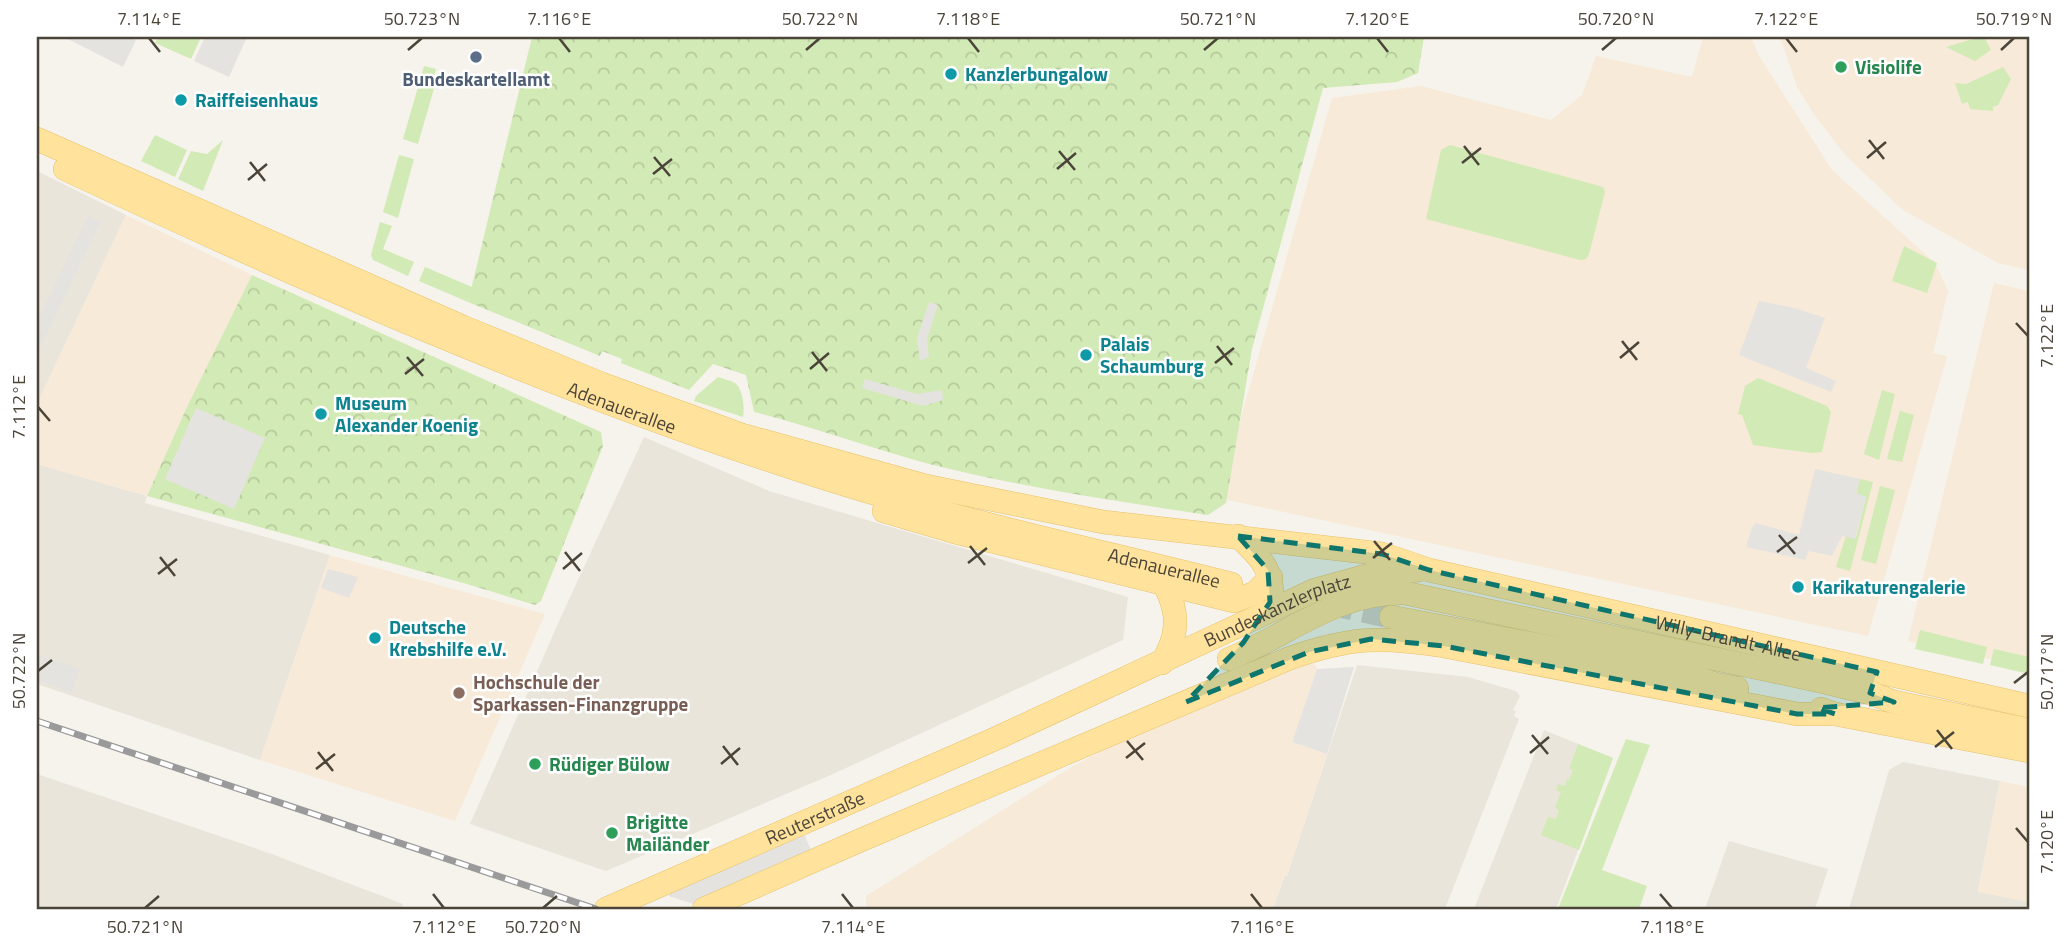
<svg xmlns="http://www.w3.org/2000/svg" width="2066" height="946" font-family="'Titillium Web',sans-serif">
  <defs>
    <pattern id="park-crowns" width="20" height="18" patternUnits="userSpaceOnUse" patternTransform="scale(1.75)"><rect width="20" height="18" fill="#d2eab5"/><path d="M2 6a3 3 0 1 1 6 0M12 15a3 3 0 1 1 6 0" fill="none" stroke="#b6ca9c"/></pattern>
  </defs>
  <rect width="100%" height="100%" fill="#f6f3ec"/>
  <!-- residential -->
  <g fill="#eae5da">
    <polygon points="37,171 126,215 37,404"/>
    <polygon points="644,437 769,491 1128,597 1123,640 833,774 606,871 470,824 560,619"/>
    <polygon points="37,464 147,496 145,503 330,555 260,760 37,684"/>
    <polygon points="1357,665 1468,677 1516,691 1520,696 1513,710 1516,711 1514,716 1519,719 1445,909 1273,909 1285,875 1287,876"/>
    <polygon points="1544,730 1613,758 1556,909 1474,909"/>
    <polygon points="1903,762 2000,781 1978,891 2029,902 2029,909 1849,909 1889,770"/>
    <polygon points="37,774 269,853 403,904 402,909 37,909"/>
    <polygon points="1729,841 1828,869 1815,909 1705,909"/>
  </g>
  <!-- commercial -->
  <g fill="#f7ead8">
    <polygon points="1703,37 1751,37 1759,56 1832,170 1935,263 1948,291 1933,353 1947,356 1868,636 1218,498 1332,98 1421,86 1551,120 1582,95 1596,56 1692,77"/>
    <polygon points="1780,37 2029,37 2029,270 1998,263 1903,210 1880,188 1846,156 1813,113 1797,87"/>
    <polygon points="126,215 252,275 147,496 37,464 37,404"/>
    <polygon points="1994,283 2029,291 2029,668 1908,641"/>
    <polygon points="330,555 545,614 455,821 260,760"/>
    <polygon points="1311,658 1317,669 1292,742 1327,754 1287,876 1284,876 1273,909 867,909 866,896 1073,766 1112,746"/>
    <polygon points="2000,781 2029,787 2029,902 1978,892"/>
  </g>
  <!-- green -->
  <g fill="#d2eab5">
    <polygon points="158,37 201,37 191,59 155,43"/>
    <polygon points="1980,37 1984,37 1991,50 1975,61 1946,47"/>
    <polygon points="424,66 436,69 432,84 435,85 418,144 403,139"/>
    <polygon points="2003,67 2011,79 1998,105 1993,107 1993,111 1970,109 1968,102 1962,104 1955,83 1966,84"/>
    <polygon points="155,135 187,150 175,177 141,161"/>
    <polygon points="223,140 203,191 178,179 191,151 207,154"/>
    <polygon points="1450,145 1603,187 1605,192 1589,254 1586,259 1580,260 1426,219 1441,150"/>
    <polygon points="399,155 414,159 398,218 383,212"/>
    <polygon points="380,222 392,226 383,249 414,262 408,276 373,260 371,255"/>
    <polygon points="1904,246 1937,263 1927,293 1892,281"/>
    <polygon points="425,267 472,287 468,302 419,281"/>
    <path d="M718 377C723 379 730 380 735 383 743 389 745 408 743 417L694 401 696 396Z"/>
    <polygon points="1758,378 1827,406 1831,412 1822,452 1812,453 1753,445 1742,415 1738,414 1745,386"/>
    <polygon points="1882,390 1895,394 1879,460 1864,454"/>
    <polygon points="1900,411 1914,415 1902,462 1887,459"/>
    <polygon points="1860,479 1873,482 1850,571 1836,567 1846,536 1856,538 1866,497 1856,494"/>
    <polygon points="1880,486 1895,490 1876,564 1861,560"/>
    <polygon points="1920,630 1987,647 1983,664 1915,649"/>
    <polygon points="1994,649 2029,657 2029,674 1990,665"/>
    <polygon points="1626,739 1650,745 1602,870 1647,886 1639,909 1558,909"/>
    <polygon points="1578,744 1613,758 1579,850 1541,835 1548,817 1556,819 1559,810 1555,808 1561,792 1556,790 1558,784 1565,786 1567,779 1569,780 1573,770 1569,769"/>
  </g>
  <!-- park -->
  <g fill="url(#park-crowns)">
    <path d="M532 37H1424L1418 73 1397 82 1323 88 1252 349 1226 503 1208 515C1114 501 1021 487 929 464 870 448 813 427 754 412L746 375 713 364 689 390 621 363 622 359 602 351 600 356 468 302Z"/>
    <polygon points="252,275 601,432 603,446 541,601 535,605 467,584 147,496 187,407"/>
  </g>
  <!-- parking -->
  <g fill="#e5e3e0">
    <polygon points="64,37 129,37 136,40 123,67"/>
    <polygon points="205,37 247,37 229,77 194,61"/>
    <polygon points="88,216 101,222 37,353 37,321"/>
    <polygon points="1759,301 1795,308 1825,318 1806,368 1836,381 1831,392 1739,355"/>
    <polygon points="929,302 938,305 927,339 929,357 920,361 917,338"/>
    <polygon points="865,379 917,394 942,390 943,400 923,406 862,388"/>
    <polygon points="196,408 265,438 234,509 165,479"/>
    <polygon points="1815,469 1860,479 1856,493 1866,497 1855,539 1842,536 1832,556 1809,551 1805,560 1746,547 1752,527 1756,523 1799,535"/>
    <polygon points="328,569 358,577 349,598 321,588"/>
    <polygon points="40,656 80,669 72,693 37,680 37,666"/>
    <polygon points="1354,667 1327,754 1292,742 1317,669"/>
    <polygon points="796,816 819,868 708,909 669,896 683,866"/>
  </g>
  <g fill="none" stroke-linecap="round" stroke-linejoin="round">
    <!-- major-tunnel -->
    <polyline stroke="#d4d0c8" stroke-width="23" stroke-dasharray="23 11" stroke-linecap="butt" points="1330,604 1391,617"/>
    <!-- major casing -->
    <g stroke="#e6c16a" stroke-width="24">
      <g id="major">
        <path id="s1" d="M37 139 463 327 602 384 742 435 926 486 1103 522 1382 554 1429 570 2029 706"/>
        <path id="s2" d="M65 169C311 284 556 392 815 475 951 519 1093 549 1231 584"/>
        <polyline points="884,511 955,532 1234,601 1255,593 1271,577"/>
        <path d="M1238 536C1255 552 1271 566 1272 591"/>
        <polyline points="1391,617 1686,673 1715,684 1737,688"/>
        <path d="M1229 659C1288 635 1338 591 1405 593L1820 681 1870 693 1894 702 2029 730"/>
        <path d="M1162 663C1178 636 1180 614 1165 586"/>
        <polyline points="1821,709 1835,714 2029,751"/>
        <path id="s3" d="M606 909 997 738 1315 590 1373 574 1419 570"/>
        <path d="M704 909 861 840 1290 658C1350 637 1381 636 1444 646L1797 714H1835"/>
      </g>
    </g>
    <!-- major -->
    <use href="#major" stroke="#ffe39c" stroke-width="23"/>
    <!-- rail casing -->
    <g stroke="#9a9a9a" stroke-width="7">
      <polyline id="rail" points="37,721 596,909"/>
    </g>
    <!-- rail -->
    <use href="#rail" stroke="#fff" stroke-width="4.5" stroke-dasharray="13" stroke-linecap="butt"/>
  </g>
  <!-- marked area -->
  <path fill="#0f766e" fill-opacity="0.2" stroke="#0f766e" stroke-width="5" stroke-dasharray="14 9" stroke-linejoin="round" d="M1238 536 1382 554 1429 570 1877 672 1870 693 1894 702 1818 708 1835 714H1797L1444 646 1371 639 1309 652 1186 702 1243 643 1270 602 1268 570Z"/>
  <!-- ticks -->
  <path fill="none" stroke="#4b4439" stroke-width="2.5" d="M149 38 160 52M559 38 570 52M968 38 979 52M1377 38 1388 52M1786 38 1797 52M408 50 422 38M806 50 820 38M1204 50 1218 38M1602 50 1616 38M2001 50 2014 38M1869 140 1884 159M1464 146 1479 165M1059 151 1075 170M654 157 670 176M1867 158 1886 142M250 162 265 181M1462 163 1481 148M1057 169 1076 153M653 174 672 159M248 180 267 164M2016 323 2028 336M1622 341 1637 360M1217 346 1232 365M812 352 827 371M407 357 423 376M1620 358 1639 342M1215 363 1234 348M810 369 829 353M405 374 424 359M38 407 50 421M1779 535 1795 554M1374 541 1390 560M970 546 985 565M565 552 580 571M1777 552 1797 537M160 557 175 576M1373 558 1392 543M968 563 987 548M563 569 582 553M158 574 177 559M38 671 52 660M2014 683 2028 672M1937 730 1952 749M1532 735 1548 754M1127 741 1143 760M723 746 738 765M1935 747 1954 732M318 752 333 771M1530 753 1549 737M1126 758 1145 743M721 764 740 748M316 769 335 754M2016 828 2028 842M433 894 444 908M842 894 853 908M1251 894 1262 908M1660 894 1672 908M145 908 159 896M543 908 557 896"/>
  <!-- markers -->
  <circle fill="#5c6f8a" stroke="#fff" stroke-width="2.5" cx="476" cy="57" r="7"/>
  <g fill="#2e9e5b" stroke="#fff" stroke-width="2.5">
    <circle cx="1841" cy="67" r="7"/>
    <circle cx="535" cy="764" r="7"/>
    <circle cx="612" cy="833" r="7"/>
  </g>
  <g fill="#0f9aa8" stroke="#fff" stroke-width="2.5">
    <circle cx="951" cy="74" r="7"/>
    <circle cx="181" cy="100" r="7"/>
    <circle cx="1086" cy="355" r="7"/>
    <circle cx="321" cy="414" r="7"/>
    <circle cx="1798" cy="587" r="7"/>
    <circle cx="375" cy="638" r="7"/>
  </g>
  <circle fill="#8d6e63" stroke="#fff" stroke-width="2.5" cx="459" cy="693" r="7"/>
  <g text-anchor="middle" stroke-width="5" stroke-linejoin="round" paint-order="stroke">
    <!-- leisure labels -->
    <g font-size="19" font-weight="bold" fill="#27864d" stroke="#fff" text-anchor="start">
      <text x="1855" y="74">Visiolife</text>
      <text x="549" y="771">Rüdiger Bülow</text>
      <text x="626" y="829">Brigitte<tspan x="626" dy="22">Mailänder</tspan></text>
    </g>
    <!-- culture labels -->
    <g font-size="19" font-weight="bold" fill="#0d838f" stroke="#fff" text-anchor="start">
      <text x="965" y="81">Kanzlerbungalow</text>
      <text x="195" y="107">Raiffeisenhaus</text>
      <text x="1100" y="351">Palais<tspan x="1100" dy="22">Schaumburg</tspan></text>
      <text x="335" y="410">Museum<tspan x="335" dy="22">Alexander Koenig</tspan></text>
      <text x="1812" y="594">Karikaturengalerie</text>
      <text x="389" y="634">Deutsche<tspan x="389" dy="22">Krebshilfe e.V.</tspan></text>
    </g>
    <!-- service labels -->
    <g font-size="19" font-weight="bold" fill="#4e5e75" stroke="#fff">
      <text x="476" y="86">Bundeskartellamt</text>
    </g>
    <!-- street labels -->
    <g font-size="19" fill="#4b4439" stroke="#fff">
      <text dy="7" stroke="none"><textPath href="#s2" startOffset="606">Adenauerallee</textPath></text>
      <text dy="7" stroke="none"><textPath href="#s2" startOffset="1172">Adenauerallee</textPath></text>
      <text dy="7" stroke="none"><textPath href="#s3" startOffset="735">Bundeskanzlerplatz</textPath></text>
      <text dy="7" stroke="none"><textPath href="#s1" startOffset="1774">Willy-Brandt-Allee</textPath></text>
      <text dy="7" stroke="none"><textPath href="#s3" startOffset="228">Reuterstraße</textPath></text>
    </g>
    <!-- education labels -->
    <g font-size="19" font-weight="bold" fill="#785e54" stroke="#fff" text-anchor="start">
      <text x="473" y="689">Hochschule der<tspan x="473" dy="22">Sparkassen-Finanzgruppe</tspan></text>
    </g>
  </g>
  <!-- border -->
  <rect width="2066" height="946" fill="none" stroke="#ffffff" stroke-width="77"/>
  <rect x="38" y="38" width="1990" height="870" fill="none" stroke="#4b4439" stroke-width="2.5"/>
  <g font-size="18" text-anchor="middle" fill="#4b4439">
    <text x="149" y="25">7.114°E</text>
    <text x="422" y="25">50.723°N</text>
    <text x="559" y="25">7.116°E</text>
    <text x="820" y="25">50.722°N</text>
    <text x="968" y="25">7.118°E</text>
    <text x="1218" y="25">50.721°N</text>
    <text x="1377" y="25">7.120°E</text>
    <text x="1616" y="25">50.720°N</text>
    <text x="1786" y="25">7.122°E</text>
    <text x="2014" y="25">50.719°N</text>
    <text transform="translate(2047 336) rotate(-90)" y="6">7.122°E</text>
    <text transform="translate(19 407) rotate(-90)" y="6">7.112°E</text>
    <text transform="translate(19 671) rotate(-90)" y="6">50.722°N</text>
    <text transform="translate(2047 672) rotate(-90)" y="6">50.717°N</text>
    <text transform="translate(2047 842) rotate(-90)" y="6">7.120°E</text>
    <text x="145" y="933">50.721°N</text>
    <text x="444" y="933">7.112°E</text>
    <text x="543" y="933">50.720°N</text>
    <text x="853" y="933">7.114°E</text>
    <text x="1262" y="933">7.116°E</text>
    <text x="1672" y="933">7.118°E</text>
  </g>
</svg>
